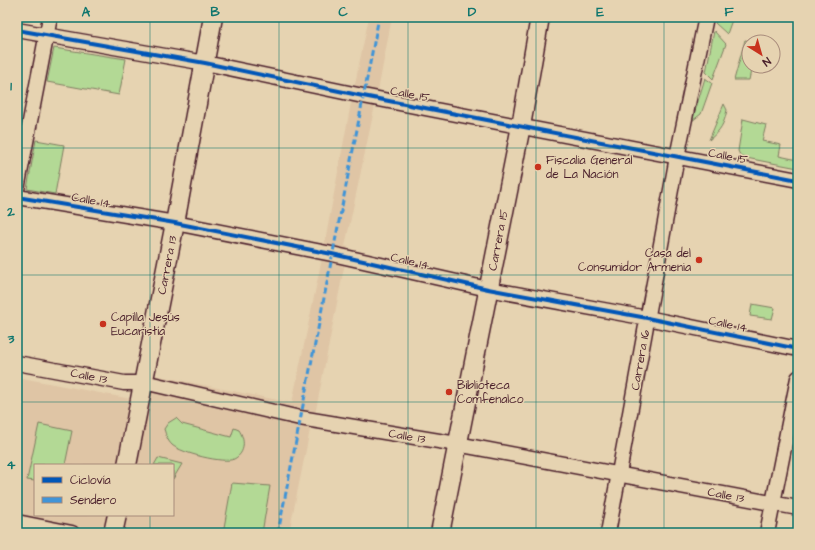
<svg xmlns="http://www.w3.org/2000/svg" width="815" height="550" font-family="'Architects Daughter',sans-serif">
  <rect width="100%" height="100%" fill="#e6d3b1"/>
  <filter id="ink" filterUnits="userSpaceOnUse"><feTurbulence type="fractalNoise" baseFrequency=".025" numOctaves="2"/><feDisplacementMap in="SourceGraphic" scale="8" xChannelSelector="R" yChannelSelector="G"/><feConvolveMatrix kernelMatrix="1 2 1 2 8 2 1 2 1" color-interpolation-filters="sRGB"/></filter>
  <g filter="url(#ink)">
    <!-- built -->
    <path fill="#dfc5a5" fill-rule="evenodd" d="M369 17H392L378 91 345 246 348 247 312 430H310L289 533H96V531L17 516V377L131 399 136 373 159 376 292 403 321 263 351 103ZM35 465H173V515H35Z"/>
    <!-- green -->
    <g fill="#b3d995" stroke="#7e7c60">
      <polygon points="720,17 733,17 727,34 715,23"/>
      <polygon points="714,31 726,44 713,79 706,72"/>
      <polygon points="745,40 755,42 749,42 749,66 752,66 749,80 734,80"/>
      <polygon points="54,48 126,59 119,95 47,82"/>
      <polygon points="705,78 712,83 701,114 692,121"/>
      <path d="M724 104 727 110C724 124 721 130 709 140Z"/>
      <polygon points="743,119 766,125 762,141 781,145 779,156 798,160 798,168 741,157 738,151"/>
      <polygon points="36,140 64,145 55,194 27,189"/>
      <polygon points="752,304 775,308 772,319 750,316"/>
      <path d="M176 418 182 424 231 437 234 428 239 430C245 439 246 453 234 459 224 464 181 453 172 445 167 440 166 435 164 429L168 423Z"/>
      <polygon points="39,424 72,431 65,465 35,465 35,481 27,480"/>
      <polygon points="158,458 182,464 173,479 173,465 154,465"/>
      <polygon points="232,483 270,486 262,533 223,533"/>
    </g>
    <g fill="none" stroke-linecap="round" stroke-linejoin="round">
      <!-- minor casing -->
      <g stroke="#4a1f2b" stroke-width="17">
        <g id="minor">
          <polyline points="17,30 205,63 363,96 798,180"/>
          <polyline points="17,189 50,17"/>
          <polyline points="17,197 175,223 332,254 488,289 647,318 798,349"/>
          <polyline points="17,363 124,383 148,383 300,418 457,444 798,508"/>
          <polyline points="17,522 72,533"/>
          <polyline points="608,533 677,157 706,17"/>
          <polyline points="767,533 798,378"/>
        </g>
      </g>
      <!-- tertiary casing -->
      <g stroke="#4a1f2b" stroke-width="21">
        <g id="tertiary">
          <polyline points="127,465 175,223 213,17"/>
          <polyline points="113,533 117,515"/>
          <polyline points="440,533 521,126 540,17"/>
        </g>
      </g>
      <!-- minor -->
      <use href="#minor" stroke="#e6d3b1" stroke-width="14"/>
      <!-- tertiary -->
      <use href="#tertiary" stroke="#e6d3b1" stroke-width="18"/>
      <!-- quiet -->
      <polyline stroke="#4194d7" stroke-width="3" stroke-dasharray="6 3" stroke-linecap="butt" points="278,533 379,17"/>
      <!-- cycleway casing -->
      <g stroke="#e6d3b1" stroke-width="6">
        <g id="cycleway">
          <polyline points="17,30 205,63 363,96 798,180"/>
          <polyline points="17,197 175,223 332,254 488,289 647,318 798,349"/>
        </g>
      </g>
      <!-- cycleway -->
      <use href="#cycleway" stroke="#0057b8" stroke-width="4"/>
    </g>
  </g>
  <!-- grid -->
  <path fill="none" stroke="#0f766e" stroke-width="1" stroke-opacity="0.55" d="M150 17V465M279 17V533M408 17V533M536 17V533M664 17V533M17 148H798M17 275H798M17 402H798M150 515V533"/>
  <!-- markers -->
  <g fill="#c8321e" stroke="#e6d3b1" stroke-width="1.5">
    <circle cx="538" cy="167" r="4"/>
    <circle cx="699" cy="260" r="4"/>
    <circle cx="103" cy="324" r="4"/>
    <circle cx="449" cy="392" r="4"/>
  </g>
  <g text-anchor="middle" stroke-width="3" stroke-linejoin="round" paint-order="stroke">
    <!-- street labels -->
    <g font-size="12" fill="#4a1f2b" stroke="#e6d3b1">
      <text transform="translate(410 94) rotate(11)" y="4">Calle 15</text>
      <text transform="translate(728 156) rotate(11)" y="4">Calle 15</text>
      <text transform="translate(91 200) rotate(10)" y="4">Calle 14</text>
      <text transform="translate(498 240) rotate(-79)" y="4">Carrera 15</text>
      <text transform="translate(410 261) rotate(13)" y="4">Calle 14</text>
      <text transform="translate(167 265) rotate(-79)" y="4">Carrera 13</text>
      <text transform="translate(728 324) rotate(12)" y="4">Calle 14</text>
      <text transform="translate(640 360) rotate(-80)" y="4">Carrera 16</text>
      <text transform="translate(89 376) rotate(11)" y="4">Calle 13</text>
      <text transform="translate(407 436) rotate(10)" y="4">Calle 13</text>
      <text transform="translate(726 495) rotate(11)" y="4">Calle 13</text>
    </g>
    <!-- poi labels -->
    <g font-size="12" fill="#4a1f2b" stroke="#e6d3b1" text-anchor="start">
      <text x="546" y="164">Fiscalia General<tspan x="546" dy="14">de La Nación</tspan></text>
      <text x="691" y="257" text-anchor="end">Casa del<tspan x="691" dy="14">Consumidor Armenia</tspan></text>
      <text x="111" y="321">Capilla Jesús<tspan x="111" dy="14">Eucaristía</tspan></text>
      <text x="457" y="389">Biblioteca<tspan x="457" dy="14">Comfenalco</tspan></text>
    </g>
  </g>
  <!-- margin -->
  <rect width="815" height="550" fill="none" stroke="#e6d3b1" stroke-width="44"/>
  <!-- legend -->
  <rect x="34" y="464" width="140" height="52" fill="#e6d3b1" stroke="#a88b7b"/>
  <rect x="42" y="477" width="20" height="6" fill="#0057b8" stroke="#a88b7b"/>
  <text x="70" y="484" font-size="12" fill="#4a1f2b">Ciclovía</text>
  <rect x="42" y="497" width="20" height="6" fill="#4194d7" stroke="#a88b7b"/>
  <text x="70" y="504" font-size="12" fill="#4a1f2b">Sendero</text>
  <!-- north arrow -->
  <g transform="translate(761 54) rotate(143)"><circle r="19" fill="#e6d3b1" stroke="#a88b7b"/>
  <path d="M0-3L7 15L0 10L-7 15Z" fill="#c8321e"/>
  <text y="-6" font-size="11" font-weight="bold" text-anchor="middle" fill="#4a1f2b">N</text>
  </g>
  <rect x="22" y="22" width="771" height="506" fill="none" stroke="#0f766e" stroke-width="1.5"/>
  <g font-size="13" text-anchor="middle" font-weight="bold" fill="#0f766e">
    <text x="86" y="16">A</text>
    <text x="215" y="16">B</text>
    <text x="343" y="16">C</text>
    <text x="472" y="16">D</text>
    <text x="600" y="16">E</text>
    <text x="729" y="16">F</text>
    <text x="11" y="90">1</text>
    <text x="11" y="216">2</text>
    <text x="11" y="343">3</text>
    <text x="11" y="469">4</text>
  </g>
</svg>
